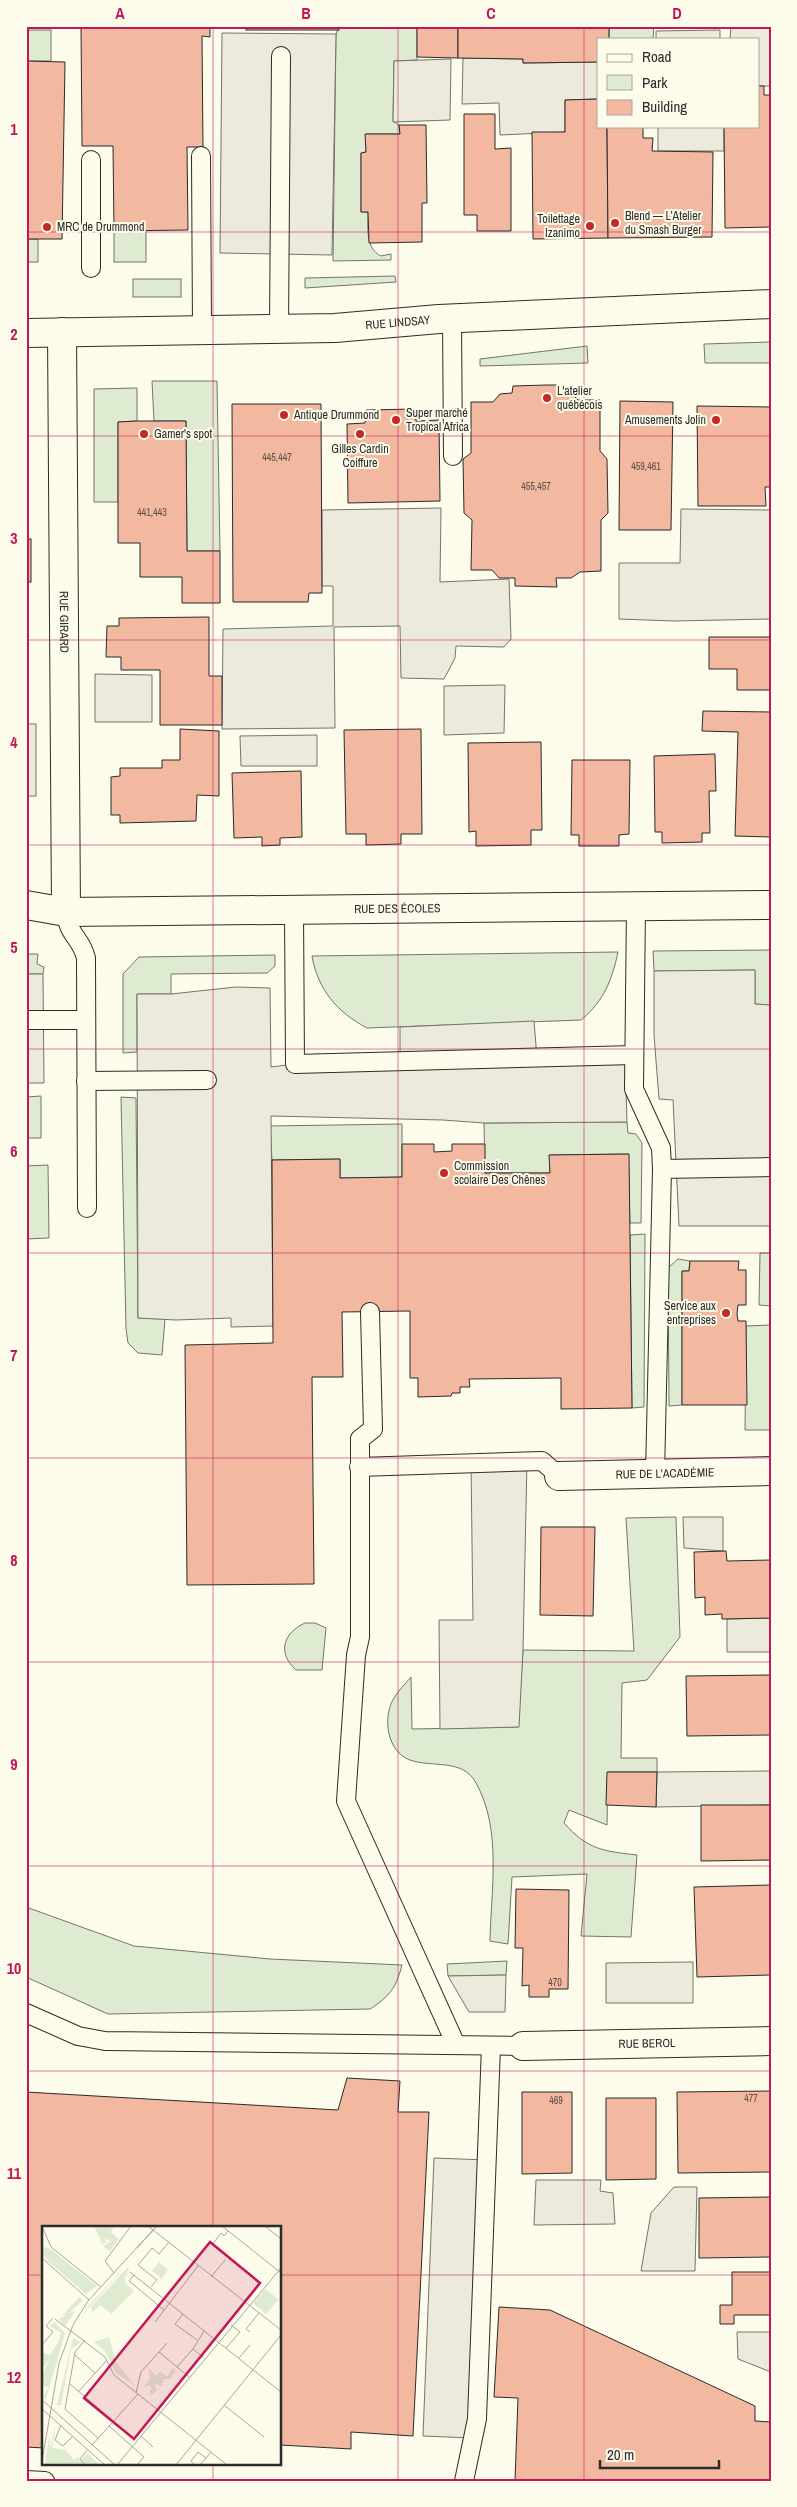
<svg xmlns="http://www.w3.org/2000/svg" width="797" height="2507" font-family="'Archivo Narrow',sans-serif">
  <rect width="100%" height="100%" fill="#fdfbea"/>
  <!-- green -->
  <g fill="#deebd1" stroke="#74746e">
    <path d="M339 26H417V60L394 61 393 121 399 125 400 134H366V152L361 153V212H368C368 228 365 248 381 256L391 254V260L333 261 336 34Z"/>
    <polygon points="609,26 654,26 653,39 609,39"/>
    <rect x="26" y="30" width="25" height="31"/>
    <rect x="114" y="231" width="32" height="31"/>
    <rect x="26" y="239" width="12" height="23"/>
    <polygon points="395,276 396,282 305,288 305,278"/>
    <rect x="133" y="279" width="48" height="18"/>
    <polygon points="771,342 771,363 705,363 704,344"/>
    <polygon points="587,346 588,363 480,366 480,359"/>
    <polygon points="152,381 217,381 220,551 187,551 186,421 154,421"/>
    <polygon points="137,388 137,421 118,422 118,502 94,502 94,389"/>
    <polygon points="771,950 771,1005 755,1004 755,970 654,971 653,951"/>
    <path d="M618 952C612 980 604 1001 581 1020L367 1028C337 1012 318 990 312 956Z"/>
    <polygon points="26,954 38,954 37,964 44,967 43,974 26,974"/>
    <polygon points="275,955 275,966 267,973 171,974 171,994 137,994 137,1052 123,1053 123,974 139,957"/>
    <polygon points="41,1096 41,1138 26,1138 26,1097"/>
    <polygon points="121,1097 136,1098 138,1318 165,1319 162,1355 138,1353 128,1343 126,1329"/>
    <polygon points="627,1122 628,1133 636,1134 642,1143 641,1223 630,1223 628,1154 550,1155 550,1173 485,1173 484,1123"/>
    <polygon points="402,1124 402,1177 340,1178 340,1159 272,1160 270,1126"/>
    <polygon points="48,1165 49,1238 26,1239 26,1166"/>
    <polygon points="645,1234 644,1407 632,1408 630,1235"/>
    <polygon points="760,1253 771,1253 771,1306 759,1305"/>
    <polygon points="678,1259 690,1261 689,1271 682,1271 682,1405 669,1406 668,1268"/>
    <polygon points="771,1325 771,1430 745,1430 746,1326"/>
    <path d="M676 1517 680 1637 647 1680 622 1683 621 1758H657V1772H608L607 1825 569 1810 564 1823C588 1850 603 1851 637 1855L631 1937 581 1936 587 1874 512 1877 508 1944 490 1941C491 1889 502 1829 476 1783 463 1758 432 1768 410 1760 387 1752 382 1717 394 1698 398 1691 405 1684 411 1677L412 1729 518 1727 523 1650 634 1651 626 1518Z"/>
    <path d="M305 1623H315L326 1628 322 1670H296C277 1653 283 1633 305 1623Z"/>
    <path d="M26 1907 134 1946 270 1959 402 1965C396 1988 390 1996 370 2009L108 2014 26 1977Z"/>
    <polygon points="507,1961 506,1975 448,1976 447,1964"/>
  </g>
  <!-- parking -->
  <g fill="#eceadb" stroke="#74746e">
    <polygon points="731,26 771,26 771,86 758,86 758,39 730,39"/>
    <polygon points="720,30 720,39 656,39 656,31"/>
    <polygon points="222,33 336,34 332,255 220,253"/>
    <polygon points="463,58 523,59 523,63 598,62 598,99 565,100 565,132 500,135 499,103 462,104"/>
    <polygon points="451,59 450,120 393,122 394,61"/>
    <rect x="658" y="126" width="66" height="25"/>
    <polygon points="441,508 440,582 509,579 511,639 504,647 456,646 455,658 444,679 401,678 400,626 334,627 335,728 222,729 223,629 333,626 333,586 322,586 322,510"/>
    <polygon points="681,509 771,510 771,619 674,621 619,619 619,563 680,563"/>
    <polygon points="95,674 152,675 152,722 95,722"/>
    <polygon points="505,685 504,733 444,735 444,686"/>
    <rect x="26" y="724" width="10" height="72"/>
    <polygon points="317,735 317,766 241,766 240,736"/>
    <polygon points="755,970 755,1004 771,1005 771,1226 679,1226 673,1100 659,1099 654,1035 654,971"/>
    <polygon points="26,974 43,974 44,1083 26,1083"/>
    <polygon points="236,987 270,988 271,1067 295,1064 400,1061 400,1027 534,1021 537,1058 625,1056 627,1122 484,1123 443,1120 271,1116 273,1326 231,1327 231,1318 176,1320 138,1318 137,994 171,994"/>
    <polygon points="527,1461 523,1650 519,1727 440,1729 439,1620 473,1620 471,1463"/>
    <polygon points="683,1517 723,1517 723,1551 684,1548"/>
    <polygon points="771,1618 771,1652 727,1652 727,1619"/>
    <polygon points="771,1771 771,1805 656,1807 657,1772"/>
    <polygon points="693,1962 693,2003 606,2003 606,1963"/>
    <polygon points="506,1975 505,2012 469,2012 448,1976"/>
    <polygon points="434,2158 487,2160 472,2438 423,2436"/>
    <polygon points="536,2180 601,2180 600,2191 613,2193 615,2224 534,2225"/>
    <polygon points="674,2187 697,2187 695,2271 641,2271 651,2213"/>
    <polygon points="737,2332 771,2332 771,2372 738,2359"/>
  </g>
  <!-- building -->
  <g fill="#f2b8a0" stroke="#2b2b2b">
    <polygon points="81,26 210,26 210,37 202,36 203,147 187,147 188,230 114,231 113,146 82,146"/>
    <rect x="246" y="26" width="93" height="4"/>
    <polygon points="417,26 458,26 458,58 417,57"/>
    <polygon points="458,26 609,26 609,39 598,39 598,62 523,63 523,59 458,58"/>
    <polygon points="26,61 65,62 62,239 26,239"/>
    <polygon points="758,86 764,86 764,95 771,95 771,227 725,228 724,126 758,126"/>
    <polygon points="598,99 598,126 607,126 608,238 533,239 532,132 565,132 565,100"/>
    <polygon points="464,114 495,114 495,149 511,148 511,231 477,231 477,215 464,215"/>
    <polygon points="399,125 426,125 427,203 422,203 422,242 369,243 368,212 361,212 361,153 366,152 365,134 400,134"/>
    <polygon points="607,126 643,126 643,138 653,138 652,151 713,152 712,237 608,238"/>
    <polygon points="547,385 557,385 557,393 572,394 578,400 600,400 600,451 607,459 608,513 601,520 601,571 580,572 571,578 556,578 557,587 515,586 515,578 499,578 492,570 471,570 472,520 464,513 463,459 471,453 471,402 493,402 500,394 512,393 513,386"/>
    <polygon points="620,401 673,402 671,530 619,530"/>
    <polygon points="232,404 321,404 322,593 309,593 308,602 233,602"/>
    <polygon points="697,406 771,407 771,487 765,487 766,506 698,506"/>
    <polygon points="415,409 416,421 439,420 440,501 348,503 347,424 365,423 366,410"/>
    <polygon points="137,421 186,421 187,551 220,551 220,603 182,603 182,577 140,577 140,543 118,543 118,422"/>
    <rect x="26" y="539" width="5" height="43"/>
    <polygon points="209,617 209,676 222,676 222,725 160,725 160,670 121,670 121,657 106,657 107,626 119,626 119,618"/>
    <polygon points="709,637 771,637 771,690 737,690 737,669 709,669"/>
    <polygon points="703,711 771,712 771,837 735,836 738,732 702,731"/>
    <polygon points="180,729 219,731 219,796 197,795 196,821 120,823 120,815 111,815 111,777 120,776 120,768 162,768 162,760 180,760"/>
    <polygon points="421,729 422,834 401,834 401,844 366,845 366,834 346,834 344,730"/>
    <polygon points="541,742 542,830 531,830 531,845 476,846 476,831 469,832 468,743"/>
    <polygon points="715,754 716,791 709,791 710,833 702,833 702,842 662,843 662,832 655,832 654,756"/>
    <polygon points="572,760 630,760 629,834 619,835 619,846 579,846 579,835 571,835"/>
    <polygon points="301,771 302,837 280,838 280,845 262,846 262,837 234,838 232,773"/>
    <polygon points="402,1144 434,1144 434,1152 452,1151 452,1144 485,1144 485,1173 550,1173 549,1155 629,1154 632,1408 561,1409 561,1378 469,1379 470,1387 460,1387 460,1393 452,1393 451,1396 418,1397 418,1378 410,1378 410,1311 342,1312 343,1377 312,1377 314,1584 187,1585 185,1345 273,1343 272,1160 340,1159 340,1178 402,1177"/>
    <polygon points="690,1261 739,1261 738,1270 746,1270 746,1305 738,1305 737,1314 738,1321 746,1321 747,1405 682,1405 682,1271 689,1271"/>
    <polygon points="541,1527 595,1527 593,1616 540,1615"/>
    <polygon points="726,1551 727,1561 771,1560 771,1618 722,1619 722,1614 705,1615 705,1597 695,1598 694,1552"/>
    <polygon points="771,1675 771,1735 687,1736 686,1676"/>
    <polygon points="607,1772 657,1772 656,1807 606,1805"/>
    <polygon points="701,1805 771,1805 771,1860 701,1861"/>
    <polygon points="771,1885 771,1975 697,1977 694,1887"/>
    <polygon points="516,1889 569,1890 568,1989 549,1989 549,1997 529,1997 529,1985 522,1986 523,1948 515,1948"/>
    <polygon points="347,2078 400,2081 398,2112 429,2112 413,2436 351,2432 351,2449 280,2445 280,2227 44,2227 44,2448 26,2447 26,2092 338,2110"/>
    <polygon points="771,2091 771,2172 678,2173 677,2092"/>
    <polygon points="522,2092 572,2092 572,2173 522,2174"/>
    <polygon points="606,2098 656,2098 656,2179 606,2180"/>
    <polygon points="771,2197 771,2257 699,2258 699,2198"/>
    <polygon points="732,2272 771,2272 771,2315 734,2315 734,2324 720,2324 720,2305 732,2305"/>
    <polygon points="499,2307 550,2310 755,2406 755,2421 771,2422 771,2481 515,2481 518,2398 494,2397"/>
  </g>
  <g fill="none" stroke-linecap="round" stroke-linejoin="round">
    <!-- lane casing -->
    <g stroke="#2b2b2b" stroke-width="20">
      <g id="lane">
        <polyline points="201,156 202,329"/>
        <polyline points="91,160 91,268"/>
        <polyline points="452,318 453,456"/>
        <polyline points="279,330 281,56"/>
        <polyline points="636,906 634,1089 661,1148 662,1169 771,1167"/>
        <polyline points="294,910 295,1064 634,1055"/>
        <path d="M66 912C68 936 81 937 86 958L87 1208"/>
        <polyline points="26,1020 86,1020"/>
        <polyline points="86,1081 207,1080"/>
        <polyline points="370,1312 373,1429 360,1439 360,1637 356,1655 346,1801 456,2045"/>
        <polyline points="359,1467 542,1461 559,1476"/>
        <polyline points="655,1474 662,1169"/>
        <polyline points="26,2013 78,2036 105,2041 523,2046"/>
        <polyline points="26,2480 45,2481"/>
        <polyline points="464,2481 477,2419 491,2046"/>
      </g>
    </g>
    <!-- street casing -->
    <g stroke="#2b2b2b" stroke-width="30">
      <g id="street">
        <path id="s1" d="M62 332 66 912"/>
        <path id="s2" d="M26 905 66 912 771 905"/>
        <path id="s3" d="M559 1476 771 1471"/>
        <path id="s4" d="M523 2046 771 2041"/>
      </g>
    </g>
    <!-- secondary casing -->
    <g stroke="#2b2b2b" stroke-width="30">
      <g id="secondary">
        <path id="s5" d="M26 333 335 328 439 319 771 304"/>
      </g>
    </g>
    <!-- lane -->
    <use href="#lane" stroke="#fdfbea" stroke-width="18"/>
    <!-- street -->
    <use href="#street" stroke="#fdfbea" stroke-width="28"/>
    <!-- secondary -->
    <use href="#secondary" stroke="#fdfbea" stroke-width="28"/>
  </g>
  <!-- grid -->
  <path fill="none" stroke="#c2185b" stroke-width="1" stroke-opacity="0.55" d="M213 26V2227M398 26V2481M584 26V2481M26 232H771M26 436H771M26 640H771M26 845H771M26 1049H771M26 1253H771M26 1458H771M26 1662H771M26 1866H771M26 2071H771M26 2275H44M280 2275H771M213 2463V2481"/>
  <!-- markers -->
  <g fill="#c62828" stroke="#fdfbea" stroke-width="2">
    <circle cx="615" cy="223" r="5"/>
    <circle cx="590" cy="226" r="5"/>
    <circle cx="47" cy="227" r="5"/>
    <circle cx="547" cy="398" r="5"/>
    <circle cx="284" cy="415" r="5"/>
    <circle cx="396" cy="420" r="5"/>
    <circle cx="716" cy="420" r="5"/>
    <circle cx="144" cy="434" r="5"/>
    <circle cx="360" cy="434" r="5"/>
    <circle cx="444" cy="1173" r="5"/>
    <circle cx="726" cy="1313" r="5"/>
  </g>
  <g text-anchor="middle" stroke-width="4" stroke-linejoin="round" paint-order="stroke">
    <!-- number labels -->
    <g font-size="10" fill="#5d4e48">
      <text x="277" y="461">445,447</text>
      <text x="646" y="470">459,461</text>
      <text x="536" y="490">455,457</text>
      <text x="152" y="516">441,443</text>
      <text x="555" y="1986">470</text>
      <text x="751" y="2102">477</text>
      <text x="556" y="2104">469</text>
    </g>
    <!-- poi labels -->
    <g font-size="12" fill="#2b2b2b" stroke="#fdfbea" text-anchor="start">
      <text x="625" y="220">Blend — L’Atelier<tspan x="625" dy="14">du Smash Burger</tspan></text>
      <text x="580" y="223" text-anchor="end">Toilettage<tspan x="580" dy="14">Izanimo</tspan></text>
      <text x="57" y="231">MRC de Drummond</text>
      <text x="557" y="395">L'atelier<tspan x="557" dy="14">québécois</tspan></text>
      <text x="406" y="417">Super marché<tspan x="406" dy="14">Tropical Africa</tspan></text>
      <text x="294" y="419">Antique Drummond</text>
      <text x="706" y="424" text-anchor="end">Amusements Jolin</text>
      <text x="154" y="438">Gamer's spot</text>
      <text x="360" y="453" text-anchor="middle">Gilles Cardin<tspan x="360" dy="14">Coiffure</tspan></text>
      <text x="454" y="1170">Commission<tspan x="454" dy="14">scolaire Des Chênes</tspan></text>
      <text x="716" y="1310" text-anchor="end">Service aux<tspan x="716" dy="14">entreprises</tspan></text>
    </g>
    <!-- street labels -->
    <g font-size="12" fill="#2b2b2b" stroke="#fdfbea">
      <text dy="4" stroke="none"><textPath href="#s5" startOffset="372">RUE LINDSAY</textPath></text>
      <text dy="4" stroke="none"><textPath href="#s1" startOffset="290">RUE GIRARD</textPath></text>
      <text dy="4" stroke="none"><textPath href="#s2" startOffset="372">RUE DES ÉCOLES</textPath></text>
      <text dy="4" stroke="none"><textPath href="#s3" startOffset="106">RUE DE L'ACADÉMIE</textPath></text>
      <text dy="4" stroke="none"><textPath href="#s4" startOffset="124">RUE BEROL</textPath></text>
    </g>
  </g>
  <!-- overview -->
  <g transform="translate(42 2226)">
    <rect width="239" height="239" fill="#fdfbea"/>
    <path d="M52 0 72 2 69 6 77 13 68 25 61 20 73 13 68 15 63 12 64 17 60 18ZM0 21 7 22 55 60 44 68 7 36 0 27ZM117 36 126 44 113 61 119 52 110 45ZM84 40 45 84 33 103 48 78ZM85 42 88 43 84 47 88 50 83 49V57L92 65 69 88 59 79 50 86 49 81ZM223 63 239 75 236 74 224 88 211 77ZM37 71 41 74 26 88 34 84 23 100 17 93 25 89H21ZM12 96 23 107 4 173 1 171 7 161 2 160 0 150 7 133 0 143V126L8 129 17 115 19 107 8 100ZM67 111 74 136 93 160 74 147 62 124 52 116ZM31 112 39 116 29 123 19 179H15ZM107 142 114 150 118 145 125 151 131 142 134 145 128 153H122L120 160 112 158 115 164 110 169 107 166 110 162 106 159 101 162 108 153ZM14 199 10 222 24 224 32 234 37 231 38 236 45 227 58 239H3L6 217 8 211V222Z" fill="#deebd1"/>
    <path fill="none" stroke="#a9a89e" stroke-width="1" d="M0 0 9 21 59 61M106 0 239 104M180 0 239 47M223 0 239 13M170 19 179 7 182 10 186 5M95 22 115 0M0 32 47 74M88 46 239 166M72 47 63 35 89 0M92 49 87 55 122 84M169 51 183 34M109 61 115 54 96 39 110 22 117 28 127 16M141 88 133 98 155 114M13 93 63 131 72 149 185 239M113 96 156 40M162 105 151 123 162 132M208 106 204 103 217 87M43 114 33 126 23 183 56 212M0 119 11 106 4 100 11 92M184 122 198 106 189 99M117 126 147 151M33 129 53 147M197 132 208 119M135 141 151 123M27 157 71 195M37 165 65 134M94 167 99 146 125 117M0 174 73 239M182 179 222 211M0 183 63 239M19 199 13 214 21 220 31 210M67 200 102 231 95 239M99 210 111 221M50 219 96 168M0 235 17 137 31 99 46 75 111 4M43 239 38 233 46 223M75 239 239 42M134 239 239 109M153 239 149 235 156 226 164 232M158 239 169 226"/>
    <path fill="#c2185b" fill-opacity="0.15" stroke="#c2185b" stroke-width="2.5" d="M168 16 218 57 92 213 42 172Z"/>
    <rect width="239" height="239" fill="none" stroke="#2b2b2b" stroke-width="2.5"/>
  </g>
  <!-- border -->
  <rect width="797" height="2507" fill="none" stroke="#fdfbea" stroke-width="55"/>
  <!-- legend -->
  <rect x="597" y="38" width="162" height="90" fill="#fdfbea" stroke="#a9a89e"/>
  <rect x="607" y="54" width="25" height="8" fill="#fdfbea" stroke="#a9a89e"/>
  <text x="642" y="62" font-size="15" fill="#2b2b2b">Road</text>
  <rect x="607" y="75" width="25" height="15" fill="#deebd1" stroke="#a9a89e"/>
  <text x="642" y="88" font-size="15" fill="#2b2b2b">Park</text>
  <rect x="607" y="100" width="25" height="15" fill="#f2b8a0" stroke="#a9a89e"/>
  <text x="642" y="112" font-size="15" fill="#2b2b2b">Building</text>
  <!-- scale -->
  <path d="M600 2460v8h119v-8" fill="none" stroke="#2b2b2b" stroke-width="2.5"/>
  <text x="607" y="2460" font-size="15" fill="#2b2b2b" stroke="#fdfbea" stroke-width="4" paint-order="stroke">20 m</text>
  <rect x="28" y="28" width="742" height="2452" fill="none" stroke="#c2185b" stroke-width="2"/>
  <g font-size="16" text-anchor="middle" font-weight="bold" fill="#c2185b">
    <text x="120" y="19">A</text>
    <text x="306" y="19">B</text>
    <text x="491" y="19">C</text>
    <text x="677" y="19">D</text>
    <text x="14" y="135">1</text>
    <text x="14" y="340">2</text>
    <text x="14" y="544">3</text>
    <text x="14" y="748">4</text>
    <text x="14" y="953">5</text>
    <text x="14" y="1157">6</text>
    <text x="14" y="1361">7</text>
    <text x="14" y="1566">8</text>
    <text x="14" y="1770">9</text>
    <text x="14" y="1974">10</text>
    <text x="14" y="2179">11</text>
    <text x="14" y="2383">12</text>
  </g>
</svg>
